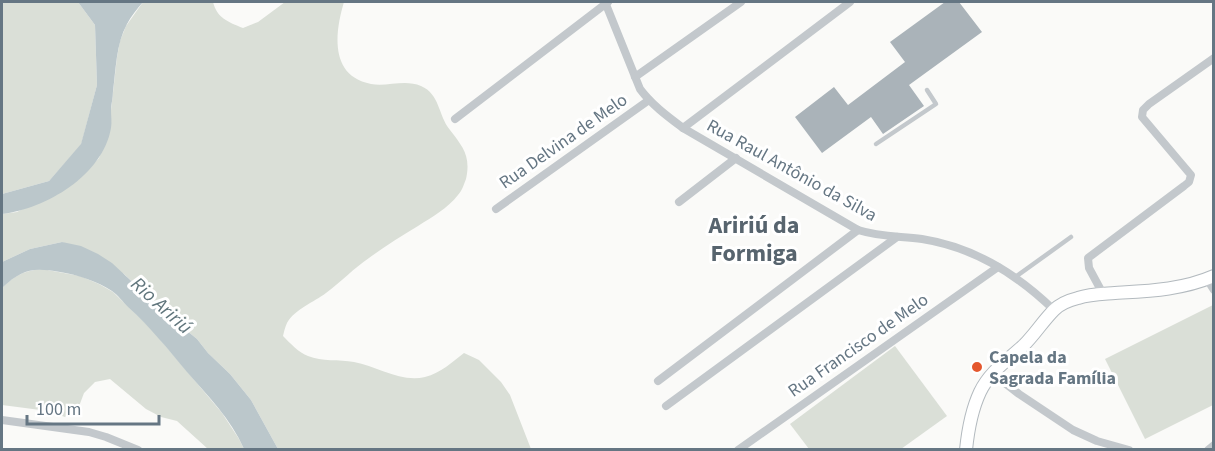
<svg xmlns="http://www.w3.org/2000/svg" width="1215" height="451" font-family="'Source Sans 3',sans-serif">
  <rect width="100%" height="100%" fill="#fafaf8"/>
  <!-- green -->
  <g fill="#dadfd7">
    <polygon points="2,2 78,2 95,25 97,85 81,145 49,181 2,194"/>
    <path d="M143 2H213C217 18 228 22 243 28L258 22 285 2H344C335 32 329 76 371 84 387 87 405 79 421 86 440 94 438 115 450 130 463 147 471 156 466 179 464 184 462 191 458 195 448 208 432 217 418 226 402 236 385 246 369 258 354 268 341 282 326 293 314 302 295 309 287 323 285 327 284 332 283 336 290 343 299 353 308 356 322 362 339 359 354 362 377 366 401 383 425 377 441 373 452 362 464 353L479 360 501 382 510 395 531 449H278L251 400 230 374 208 353 197 339 170 317 124 274 62 242 30 249 2 262V214L17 212 78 180 99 158 111 126V110L117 57 120 41 126 26Z"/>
    <path d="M42 269 80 276 99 284 113 292 153 331 222 413 239 439 244 449H208L177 421 161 417 146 409 110 379 95 382 84 393 78 409 65 417 48 411 2 405V288C16 275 23 271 42 269Z"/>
    <polygon points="1213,305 1213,405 1145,439 1105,359"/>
    <polygon points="895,346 947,416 901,449 809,449 790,424"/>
  </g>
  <!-- water -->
  <g fill="#bbc7cb">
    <path d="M78 2H143C137 9 131 16 127 24 116 44 116 69 113 91 113 98 111 104 111 110 111 116 112 122 111 128 103 175 46 209 2 214V194L49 181 81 144 97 85 95 25Z"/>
    <path d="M62 242 81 246 98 254 112 263 170 317 197 339 208 353 230 374 251 400 278 449H244C231 419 208 396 187 372 168 349 150 327 128 307 123 302 118 295 112 291 97 281 78 275 60 272 33 267 22 269 2 288V262L30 249Z"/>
  </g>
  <!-- building -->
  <polygon fill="#aab3b9" points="945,2 959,2 982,32 909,85 924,106 883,134 871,117 822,153 795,117 834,87 848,105 905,62 890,42"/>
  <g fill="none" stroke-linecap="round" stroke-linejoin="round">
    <!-- secondary casing -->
    <g stroke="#b3babf" stroke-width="14">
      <path id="secondary" d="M966 450C968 430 972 409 980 392 990 371 1008 360 1024 345 1035 334 1043 321 1054 310 1060 304 1070 300 1078 298 1090 294 1102 294 1115 293 1148 291 1182 290 1214 276"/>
    </g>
    <!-- lane -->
    <g stroke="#c3c8cc" stroke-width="4.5">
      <polyline points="876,144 936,104 927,90"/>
      <polyline points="1014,278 1071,237"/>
    </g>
    <!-- street -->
    <g stroke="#c3c8cc" stroke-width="8">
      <path d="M605 2 640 89C652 105 667 116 683 128L858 230C880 237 900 236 922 239 973 247 1018 275 1054 310"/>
      <polyline points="635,77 741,2"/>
      <polyline points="455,119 608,2"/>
      <polyline points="683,128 850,2"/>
      <polyline points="679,202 736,158"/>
      <polyline points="496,209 649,100"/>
      <polyline points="1207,279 1214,290"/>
      <polyline points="1103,294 1089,268 1088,258 1184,186 1189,182 1191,175 1142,117 1143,110 1149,104 1214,58"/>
      <polyline points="992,373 1019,394 1073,430 1097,441 1129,450"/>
      <polyline points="658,381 858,230"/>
      <polyline points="666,406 897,237"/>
      <polyline points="2,420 89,432 106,437 138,450"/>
      <polyline points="738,450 998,267"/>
      <polyline points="1208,450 1214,445"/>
    </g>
    <!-- secondary -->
    <use href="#secondary" stroke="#fff" stroke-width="12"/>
  </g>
  <!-- markers -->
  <circle fill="#e4572e" stroke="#fff" stroke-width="2" cx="977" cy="367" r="6"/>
  <g text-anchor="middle" stroke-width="6" stroke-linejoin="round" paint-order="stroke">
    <!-- street labels -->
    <g font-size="18" fill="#657683" stroke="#fff">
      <text transform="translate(563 141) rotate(-35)" y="6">Rua Delvina de Melo</text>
      <text transform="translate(792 170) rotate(29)" y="6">Rua Raul Antônio da Silva</text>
      <text transform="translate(858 345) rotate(-35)" y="6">Rua Francisco de Melo</text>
    </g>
    <!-- poi labels -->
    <g font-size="18" font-weight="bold" fill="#657683" stroke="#fff" text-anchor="start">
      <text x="989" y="363">Capela da<tspan x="989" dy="21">Sagrada Família</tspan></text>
    </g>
    <!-- water labels -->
    <g font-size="20" font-style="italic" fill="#60757c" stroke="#fff">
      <text transform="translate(162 305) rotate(42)" y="7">Rio Aririú</text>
    </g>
    <!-- district labels -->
    <g font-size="24" font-weight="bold" fill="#57646e" stroke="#fff">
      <text x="754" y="233">Aririú da<tspan x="754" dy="28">Formiga</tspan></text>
    </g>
  </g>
  <!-- border -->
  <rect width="1215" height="451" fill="none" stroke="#657683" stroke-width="6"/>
  <!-- scale -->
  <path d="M27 415v9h132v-9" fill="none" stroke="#657683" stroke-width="3"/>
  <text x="36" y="415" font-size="18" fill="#657683" stroke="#ffffff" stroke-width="4.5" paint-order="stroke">100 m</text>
</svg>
